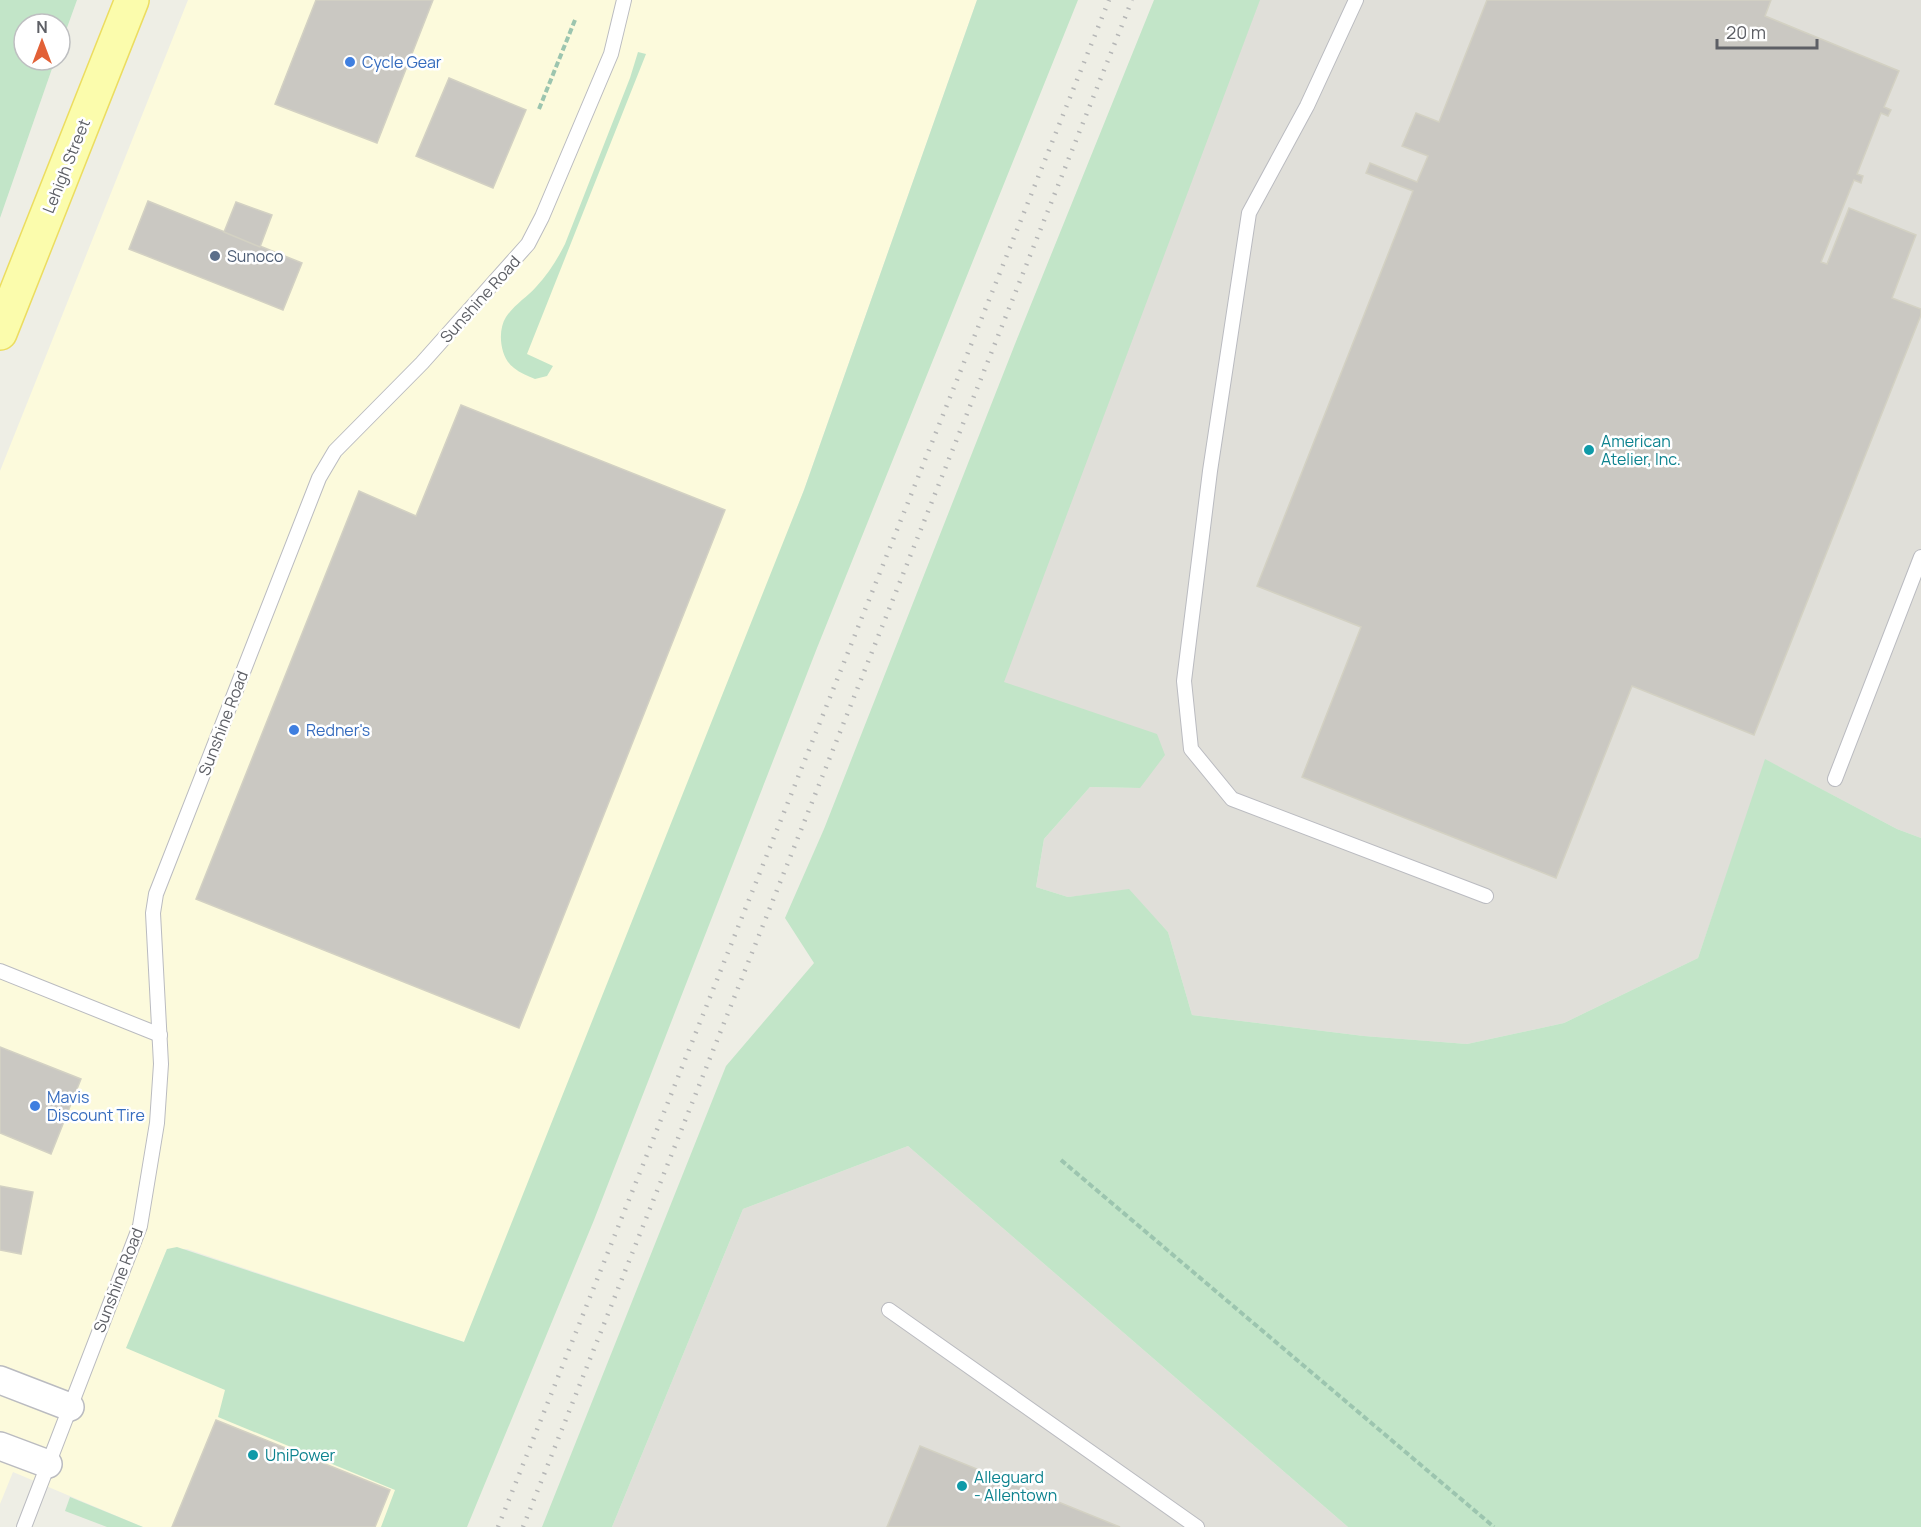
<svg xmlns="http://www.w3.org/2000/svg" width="1921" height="1527" font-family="Manrope,sans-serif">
  <rect width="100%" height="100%" fill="#eeeee5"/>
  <!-- commercial -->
  <polygon fill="#fcfadc" points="188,0 977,0 804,490 632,941 464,1342 187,1249 167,1249 127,1348 422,1469 400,1527 143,1527 13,1472 0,1504 0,471"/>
  <!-- industrial -->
  <g fill="#e0dfd9">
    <polygon points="1237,0 1921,0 1921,838 1897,829 1766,760 1698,958 1564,1023 1467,1044 1364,1036 1192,1015 1168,932 1129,890 1068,897 1036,887 1044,839 1090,787 1140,788 958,699"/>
    <polygon points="908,1146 1348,1527 612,1527 743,1209"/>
  </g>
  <!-- green -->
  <g fill="#c2e5c8">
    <polygon points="0,0 77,0 60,47 60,24 24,24 24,60 55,60 0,218"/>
    <polygon points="977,0 1078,0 817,648 594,1220 467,1527 381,1527 395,1490 218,1417 225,1390 126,1348 167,1249 177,1247 464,1342 804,490"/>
    <polygon points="1154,0 1260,0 1004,682 1157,734 1165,755 1140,788 1090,787 1044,839 1036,887 1068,897 1129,889 1168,932 1192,1015 1364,1036 1467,1044 1564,1023 1698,958 1765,759 1897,829 1921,838 1921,1527 1348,1527 908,1146 743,1209 612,1527 542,1527 726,1066 814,963 785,918 824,829 1015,344"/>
    <path d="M638 52 646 54 527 354 553 366 547 376 535 379C528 376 520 373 514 368 500 358 497 331 506 317 514 305 527 297 536 287 548 274 557 260 565 244L630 78Z"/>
    <polygon points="70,1497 143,1527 107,1527 65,1511"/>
  </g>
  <!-- building -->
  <g fill="#cac8c2" stroke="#d3d1c3" stroke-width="1.5">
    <polygon points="316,0 433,0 377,143 275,104"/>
    <polygon points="1487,0 1771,0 1765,16 1899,71 1884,107 1891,110 1888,116 1881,113 1857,174 1863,176 1861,183 1854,180 1821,262 1827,264 1849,208 1916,235 1892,298 1921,309 1921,315 1754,735 1632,686 1556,878 1302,777 1361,627 1257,586 1413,191 1366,173 1370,163 1417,182 1428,156 1402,146 1416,113 1439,122"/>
    <polygon points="449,78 526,110 493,188 416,156"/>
    <polygon points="148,201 302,263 283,310 129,249"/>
    <polygon points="236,202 272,215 260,247 224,232"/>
    <polygon points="461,405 725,510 519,1028 196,899 359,491 416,516"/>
    <polygon points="0,1047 81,1079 51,1154 0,1133"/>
    <polygon points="0,1186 33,1192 21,1254 0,1250"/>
    <polygon points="216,1420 390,1490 375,1527 172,1527"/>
    <polygon points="920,1446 1120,1527 887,1527"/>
  </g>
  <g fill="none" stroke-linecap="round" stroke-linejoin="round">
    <!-- lane casing -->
    <g stroke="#babbc0" stroke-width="16">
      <g id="lane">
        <polyline points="1356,0 1307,106 1249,213 1210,471 1184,681 1191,749 1232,799 1486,896"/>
        <polyline points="1835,779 1921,557"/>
        <polyline points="0,971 160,1035"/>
        <polyline points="889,1310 1197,1527"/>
        <polyline points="24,1527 140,1226 157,1123 161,1064 153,913 156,894 319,478 335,451 422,363 528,244 542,217 611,54 624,0"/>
      </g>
    </g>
    <!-- street casing -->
    <g stroke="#babbc0" stroke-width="30">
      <g id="street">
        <polyline points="0,1380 70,1407"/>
        <polyline points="0,1446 48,1464"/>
      </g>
    </g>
    <!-- primary casing -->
    <g stroke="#ecdd60" stroke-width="36">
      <polyline id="primary" points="0,333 132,0"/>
    </g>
    <!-- path -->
    <g stroke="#9cc5af" stroke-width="4" stroke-dasharray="6 3" stroke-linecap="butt">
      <polyline points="539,109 575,20"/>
      <polyline points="1061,1160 1494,1527"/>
    </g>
    <!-- lane -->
    <use href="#lane" stroke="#fff" stroke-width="14"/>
    <!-- street -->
    <use href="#street" stroke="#fff" stroke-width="27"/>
    <!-- primary -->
    <use href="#primary" stroke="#fbfcac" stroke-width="33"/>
    <!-- rail -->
    <g stroke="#b5b6b6" stroke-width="4.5" stroke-dasharray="1.5 8" stroke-linecap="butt">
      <polyline points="498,1527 1109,0"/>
      <polyline points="523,1527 1132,0"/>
    </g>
  </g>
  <!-- markers -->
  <g fill="#3f7fe0" stroke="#fff" stroke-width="2">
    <circle cx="350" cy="62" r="6"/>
    <circle cx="294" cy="730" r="6"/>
    <circle cx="35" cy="1106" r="6"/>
  </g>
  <circle fill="#5c6f8a" stroke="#fff" stroke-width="2" cx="215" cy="256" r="6"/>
  <g fill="#0f9aa8" stroke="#fff" stroke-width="2">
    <circle cx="1589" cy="450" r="6"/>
    <circle cx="253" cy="1455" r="6"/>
    <circle cx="962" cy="1486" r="6"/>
  </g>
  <g text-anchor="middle" stroke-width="5" stroke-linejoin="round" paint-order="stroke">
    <!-- shop labels -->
    <g font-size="16" fill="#366cbe" stroke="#fff" text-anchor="start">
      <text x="362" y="68">Cycle Gear</text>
      <text x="306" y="736">Redner's</text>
      <text x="47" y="1103">Mavis<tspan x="47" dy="18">Discount Tire</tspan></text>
    </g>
    <!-- street labels -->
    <g font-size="16" fill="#5d5f65" stroke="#fff">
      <text transform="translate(66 166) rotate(-68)" y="6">Lehigh Street</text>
      <text transform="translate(480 299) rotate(-48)" y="6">Sunshine Road</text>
      <text transform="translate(223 723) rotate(-69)" y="6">Sunshine Road</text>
      <text transform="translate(118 1280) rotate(-69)" y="6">Sunshine Road</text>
    </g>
    <!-- service labels -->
    <g font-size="16" fill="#4e5e75" stroke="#fff" text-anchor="start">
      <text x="227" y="262">Sunoco</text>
    </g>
    <!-- culture labels -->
    <g font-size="16" fill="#0d838f" stroke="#fff" text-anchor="start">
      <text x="1601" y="447">American<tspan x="1601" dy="18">Atelier, Inc.</tspan></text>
      <text x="265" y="1461">UniPower</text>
      <text x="974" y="1483">Alleguard<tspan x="974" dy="18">- Allentown</tspan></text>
    </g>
  </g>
  <!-- north arrow -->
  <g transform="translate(42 42)"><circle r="28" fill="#ffffff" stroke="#bebfc1" stroke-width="1.5"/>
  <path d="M0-4.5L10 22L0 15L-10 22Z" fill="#e26137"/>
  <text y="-9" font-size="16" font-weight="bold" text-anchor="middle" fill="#5d5f65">N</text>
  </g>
  <!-- scale -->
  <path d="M1717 39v9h100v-9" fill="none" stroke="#5d5f65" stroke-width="3"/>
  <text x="1726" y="39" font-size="18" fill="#5d5f65" stroke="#ffffff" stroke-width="4.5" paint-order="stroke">20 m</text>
</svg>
